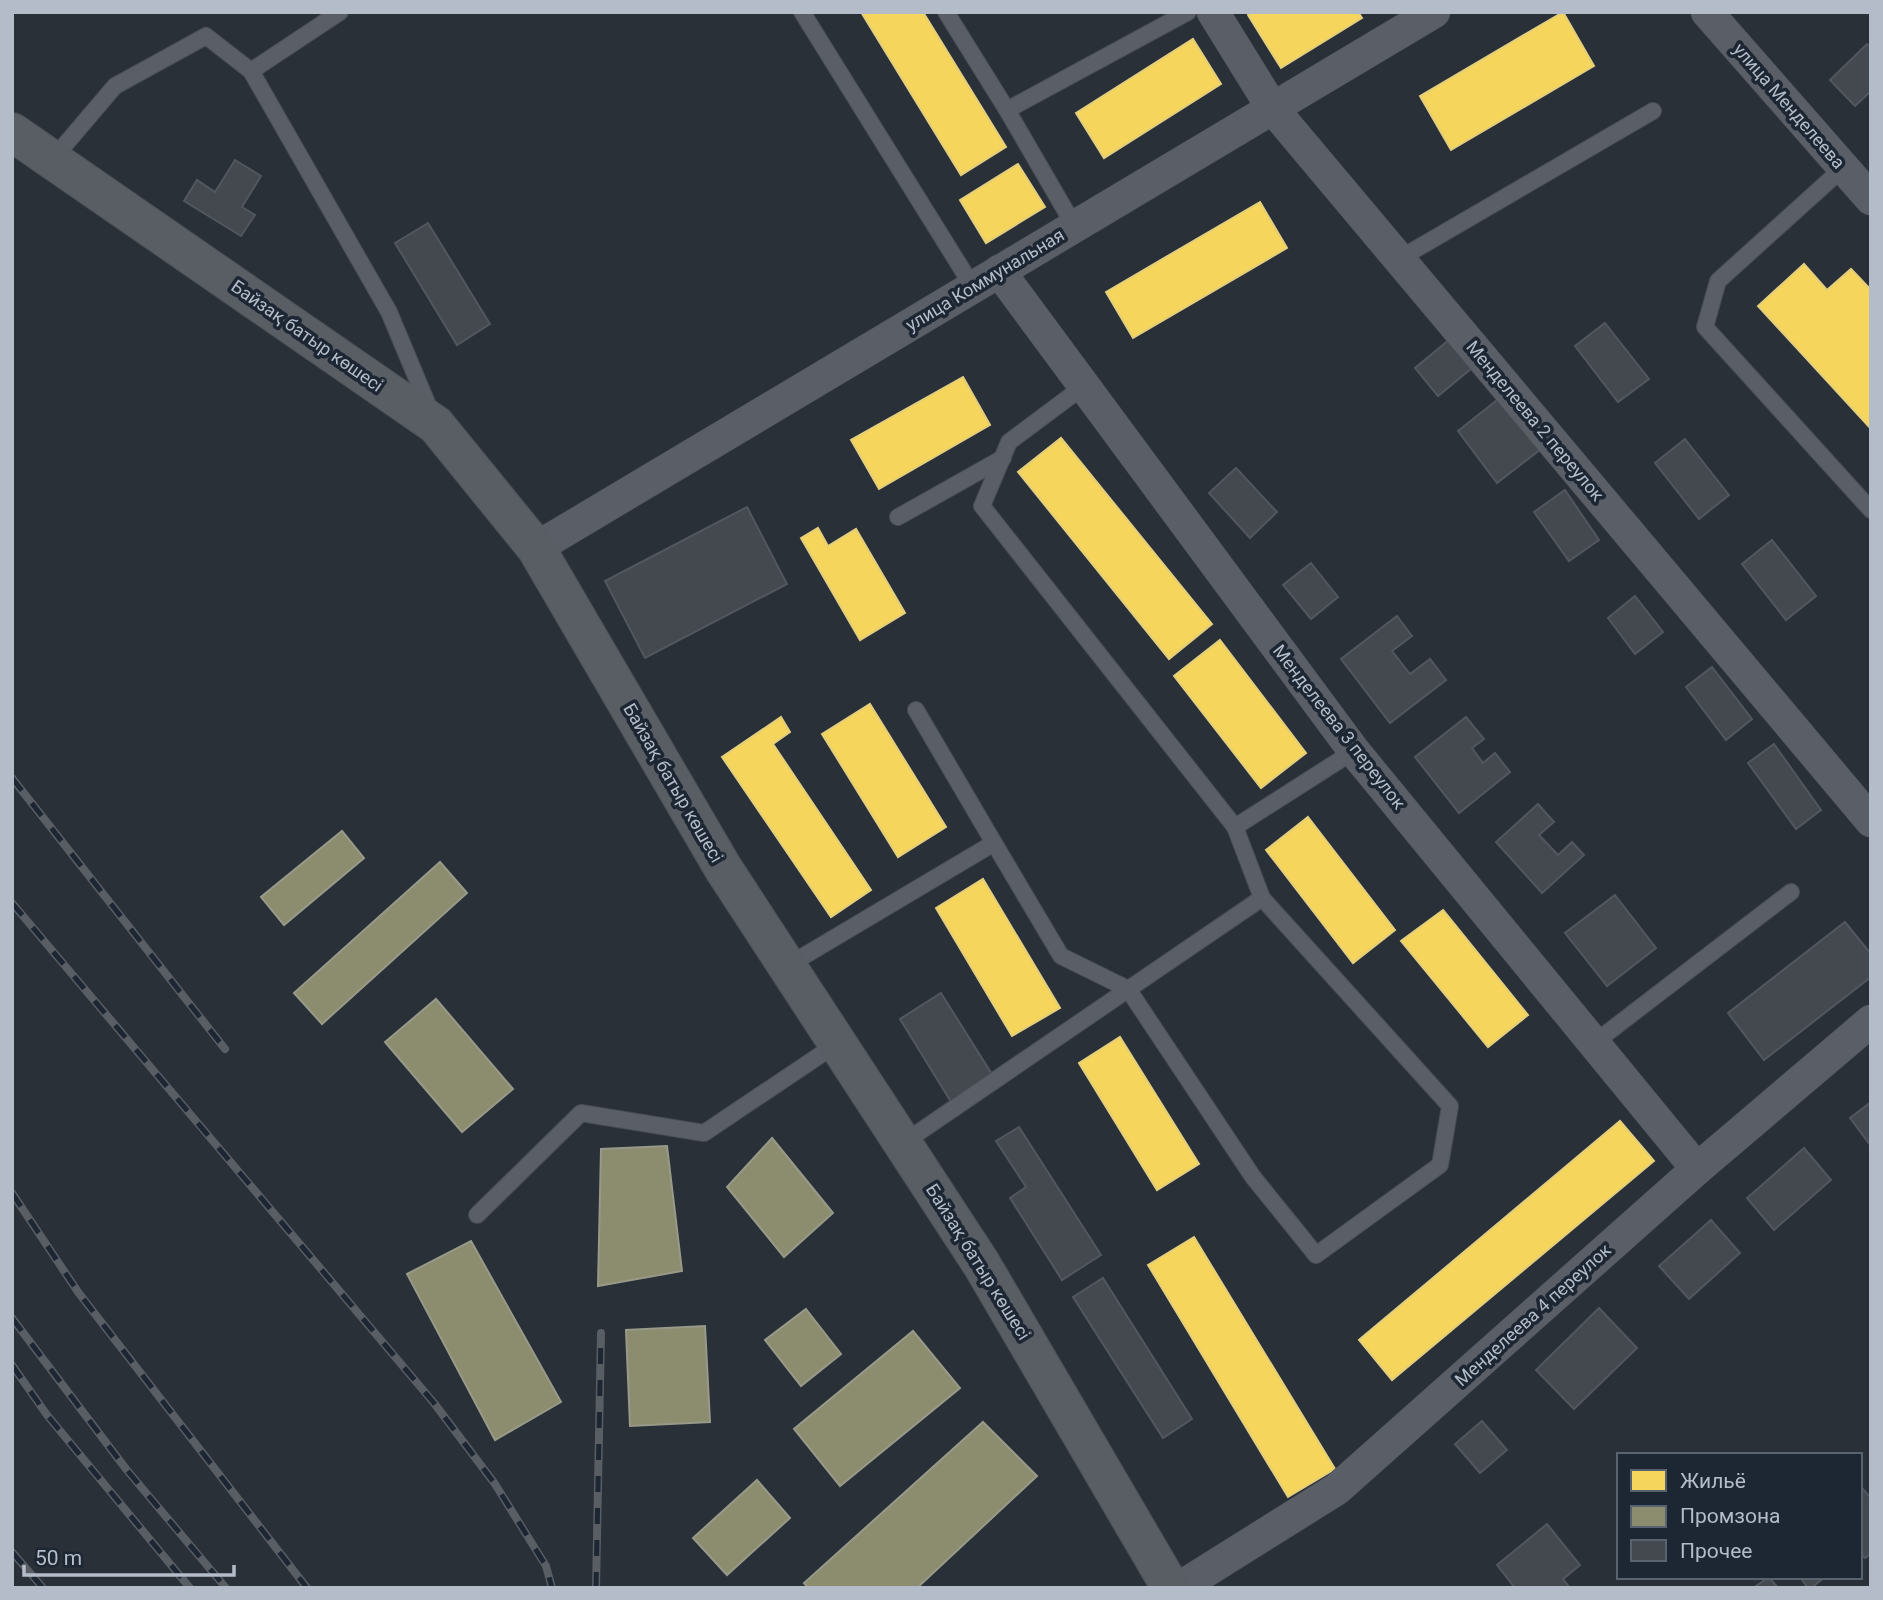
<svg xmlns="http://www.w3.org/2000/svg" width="1883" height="1600" font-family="Roboto,sans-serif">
  <rect width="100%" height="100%" fill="#2a3038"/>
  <!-- homes -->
  <g fill="#f6d55c" stroke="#e2ce7d" stroke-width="2">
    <polygon points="861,12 923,12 1006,147 961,175"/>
    <polygon points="1252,12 1358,12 1362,18 1281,68 1248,15"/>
    <polygon points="1563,12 1594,66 1451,150 1420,96"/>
    <polygon points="1193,39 1221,84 1104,158 1076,113"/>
    <polygon points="1018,164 1045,207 986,243 960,200"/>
    <polygon points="1260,202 1287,248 1133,338 1106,292"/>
    <polygon points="1804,264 1827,290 1851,269 1871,290 1871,429 1758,306"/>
    <polygon points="963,377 990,425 879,489 851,440"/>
    <polygon points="1061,438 1212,624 1169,659 1018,472"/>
    <polygon points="818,528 828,546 856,529 905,613 860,640 801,538"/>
    <polygon points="1220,640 1306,753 1261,788 1174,676"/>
    <polygon points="870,704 946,827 898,857 822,734"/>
    <polygon points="781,717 790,732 773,744 871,890 831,917 722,757"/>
    <polygon points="1308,817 1395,930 1353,963 1266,850"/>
    <polygon points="983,879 1060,1008 1012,1036 936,908"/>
    <polygon points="1443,910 1528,1015 1488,1047 1401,941"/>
    <polygon points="1120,1037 1199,1164 1157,1190 1079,1063"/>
    <polygon points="1620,1121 1654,1161 1392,1380 1359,1340"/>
    <polygon points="1194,1237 1335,1469 1288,1497 1148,1265"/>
  </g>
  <!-- industry -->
  <g fill="#8c8c6e" stroke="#989a89" stroke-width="2">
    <polygon points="342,831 364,858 284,925 261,897"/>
    <polygon points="440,862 467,893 322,1024 294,993"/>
    <polygon points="436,999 513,1089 462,1132 385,1042"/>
    <polygon points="772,1138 833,1213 784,1257 727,1187"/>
    <polygon points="667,1146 682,1271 598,1286 601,1149"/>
    <polygon points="471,1241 561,1402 495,1440 407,1274"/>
    <polygon points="806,1309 841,1354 801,1386 765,1340"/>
    <polygon points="705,1326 710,1422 630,1426 626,1330"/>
    <polygon points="913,1331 960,1388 840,1486 794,1429"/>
    <polygon points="983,1422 1037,1476 917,1588 808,1588 804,1583"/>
    <polygon points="757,1480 790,1518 727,1575 693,1538"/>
  </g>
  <!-- building -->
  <g fill="#444950" stroke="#52575f" stroke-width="2">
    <polygon points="1867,44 1871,47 1871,91 1855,106 1830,80"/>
    <polygon points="235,160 261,176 242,207 255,215 241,236 184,201 197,180 215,192"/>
    <polygon points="428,223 490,324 457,345 395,243"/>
    <polygon points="1605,323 1649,379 1618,402 1575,346"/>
    <polygon points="1449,340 1472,368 1438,396 1415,368"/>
    <polygon points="1501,397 1541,449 1497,483 1458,431"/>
    <polygon points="1685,439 1729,495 1699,519 1655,463"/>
    <polygon points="1236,468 1277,512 1250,538 1209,493"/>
    <polygon points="1565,490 1599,540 1569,561 1534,512"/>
    <polygon points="747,507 787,584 645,658 605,581"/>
    <polygon points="1772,540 1816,596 1786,620 1742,564"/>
    <polygon points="1311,563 1338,597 1311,619 1283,585"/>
    <polygon points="1635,596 1663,632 1635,654 1608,618"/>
    <polygon points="1397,616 1412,636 1392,651 1410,674 1430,659 1446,680 1390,723 1341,659"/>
    <polygon points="1712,667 1752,719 1726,740 1686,687"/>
    <polygon points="1466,717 1484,739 1472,748 1483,763 1495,753 1510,772 1459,813 1415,757"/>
    <polygon points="1774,744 1821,810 1796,829 1748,763"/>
    <polygon points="1538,804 1554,822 1539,835 1558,855 1572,842 1584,855 1542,893 1496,842"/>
    <polygon points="1615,895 1656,948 1607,986 1565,933"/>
    <polygon points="1845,922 1871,954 1871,977 1764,1060 1728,1013"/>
    <polygon points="941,993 995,1079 953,1105 900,1019"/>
    <polygon points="1871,1102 1871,1146 1850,1118"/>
    <polygon points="1019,1127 1101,1255 1062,1280 1010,1198 1026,1187 996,1141"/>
    <polygon points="1804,1148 1831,1180 1774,1230 1747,1198"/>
    <polygon points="1711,1220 1740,1253 1689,1299 1659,1266"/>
    <polygon points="1103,1278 1192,1419 1163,1438 1073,1297"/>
    <polygon points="1599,1308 1637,1348 1574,1409 1536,1370"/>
    <polygon points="1482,1421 1507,1450 1480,1473 1455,1444"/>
    <polygon points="1860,1486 1871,1498 1871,1554 1865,1558 1860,1553"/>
    <polygon points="1547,1524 1580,1565 1563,1579 1570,1588 1515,1588 1497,1565"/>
    <polygon points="1769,1577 1778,1588 1753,1588"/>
    <polygon points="1800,1577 1825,1577 1811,1588 1808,1588"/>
  </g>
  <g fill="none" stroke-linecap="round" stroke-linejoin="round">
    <!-- service casing -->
    <g stroke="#484c53" stroke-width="18">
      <g id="service">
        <polyline points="340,12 251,71 389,312 430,410"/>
        <polyline points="802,12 973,287"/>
        <polyline points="946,12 1007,110 1188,12"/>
        <polyline points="1007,110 1075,227"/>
        <polyline points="52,160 115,86 206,36 251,71"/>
        <polyline points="1843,168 1718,281 1705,327 1871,510"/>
        <polyline points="1399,259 1653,111"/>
        <polyline points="1084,386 1009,442 982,506 1235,827"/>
        <polyline points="898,517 1003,458"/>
        <polyline points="994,843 1061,956 1128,989 1253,1177 1316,1255 1440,1165 1450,1106 1262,898 1235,827 1354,751"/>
        <polyline points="787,966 994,843 916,710"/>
        <polyline points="1594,1043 1791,892"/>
        <polyline points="903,1143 1262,898"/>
        <polyline points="477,1215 581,1113 704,1133 838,1043"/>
      </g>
    </g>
    <!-- minor casing -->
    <g stroke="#484c53" stroke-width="33">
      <g id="minor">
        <polyline points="1213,12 1273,109 1871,821"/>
        <polyline points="1707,12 1871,199"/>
        <polyline points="999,271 1354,751 1697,1169"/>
        <polyline points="536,548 1434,12"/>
        <polyline points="1179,1588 1337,1489 1697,1169 1871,1021"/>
      </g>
    </g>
    <!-- secondary casing -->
    <g stroke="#484c53" stroke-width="40">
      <polyline id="secondary" points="12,132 436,425 536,548 723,868 982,1265 1171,1588"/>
    </g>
    <!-- service -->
    <use href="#service" stroke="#5a5e66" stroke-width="16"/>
    <!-- minor -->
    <use href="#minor" stroke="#5a5e66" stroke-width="32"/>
    <!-- secondary -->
    <use href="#secondary" stroke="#595d64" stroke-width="38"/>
    <!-- rail casing -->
    <g stroke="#595d64" stroke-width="8">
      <g id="rail">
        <polyline points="12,778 225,1049"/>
        <polyline points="12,903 434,1403 495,1484 546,1566 552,1588"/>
        <polyline points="12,1193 78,1292 307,1588"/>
        <polyline points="12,1318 126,1469 226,1588"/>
        <polyline points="12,1365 47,1415 190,1588"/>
        <polyline points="12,1552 43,1588"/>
        <polyline points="596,1588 601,1333"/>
      </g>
    </g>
    <!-- rail -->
    <use href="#rail" stroke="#1d2633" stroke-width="5" stroke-dasharray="16" stroke-linecap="butt"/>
  </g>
  <g text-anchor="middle" stroke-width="7" stroke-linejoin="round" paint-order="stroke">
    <!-- street labels -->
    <g font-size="18" fill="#b4bcc9" stroke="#1d2633">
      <text transform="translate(1789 106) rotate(49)" y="6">улица Менделеева</text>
      <text transform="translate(985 280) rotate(-31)" y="6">улица Коммунальная</text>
      <text transform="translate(307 336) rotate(35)" y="6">Байзақ батыр көшесі</text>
      <text transform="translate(1535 421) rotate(50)" y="6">Менделеева 2 переулок</text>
      <text transform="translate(1339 727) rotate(52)" y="6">Менделеева 3 переулок</text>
      <text transform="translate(673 783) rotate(60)" y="6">Байзақ батыр көшесі</text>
      <text transform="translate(978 1262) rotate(58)" y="6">Байзақ батыр көшесі</text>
      <text transform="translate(1533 1315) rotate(-42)" y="6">Менделеева 4 переулок</text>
    </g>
  </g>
  <!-- border -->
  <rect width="1883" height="1600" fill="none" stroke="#b4bcc9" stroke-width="28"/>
  <!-- legend -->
  <rect x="1617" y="1453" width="245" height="126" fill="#1d2633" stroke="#59626f" stroke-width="2"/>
  <rect x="1631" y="1470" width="35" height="21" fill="#f6d55c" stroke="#59626f" stroke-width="2"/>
  <text x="1680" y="1488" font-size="21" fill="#b4bcc9">Жильё</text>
  <rect x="1631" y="1506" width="35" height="21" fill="#8c8c6e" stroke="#59626f" stroke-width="2"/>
  <text x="1680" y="1523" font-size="21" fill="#b4bcc9">Промзона</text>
  <rect x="1631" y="1540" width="35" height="21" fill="#444950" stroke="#59626f" stroke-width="2"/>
  <text x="1680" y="1558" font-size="21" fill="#b4bcc9">Прочее</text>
  <!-- scale -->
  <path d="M24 1565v10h210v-10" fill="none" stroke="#b4bcc9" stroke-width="3.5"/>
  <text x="35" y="1565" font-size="21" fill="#b4bcc9" stroke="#1d2633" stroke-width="5" paint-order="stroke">50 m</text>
</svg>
